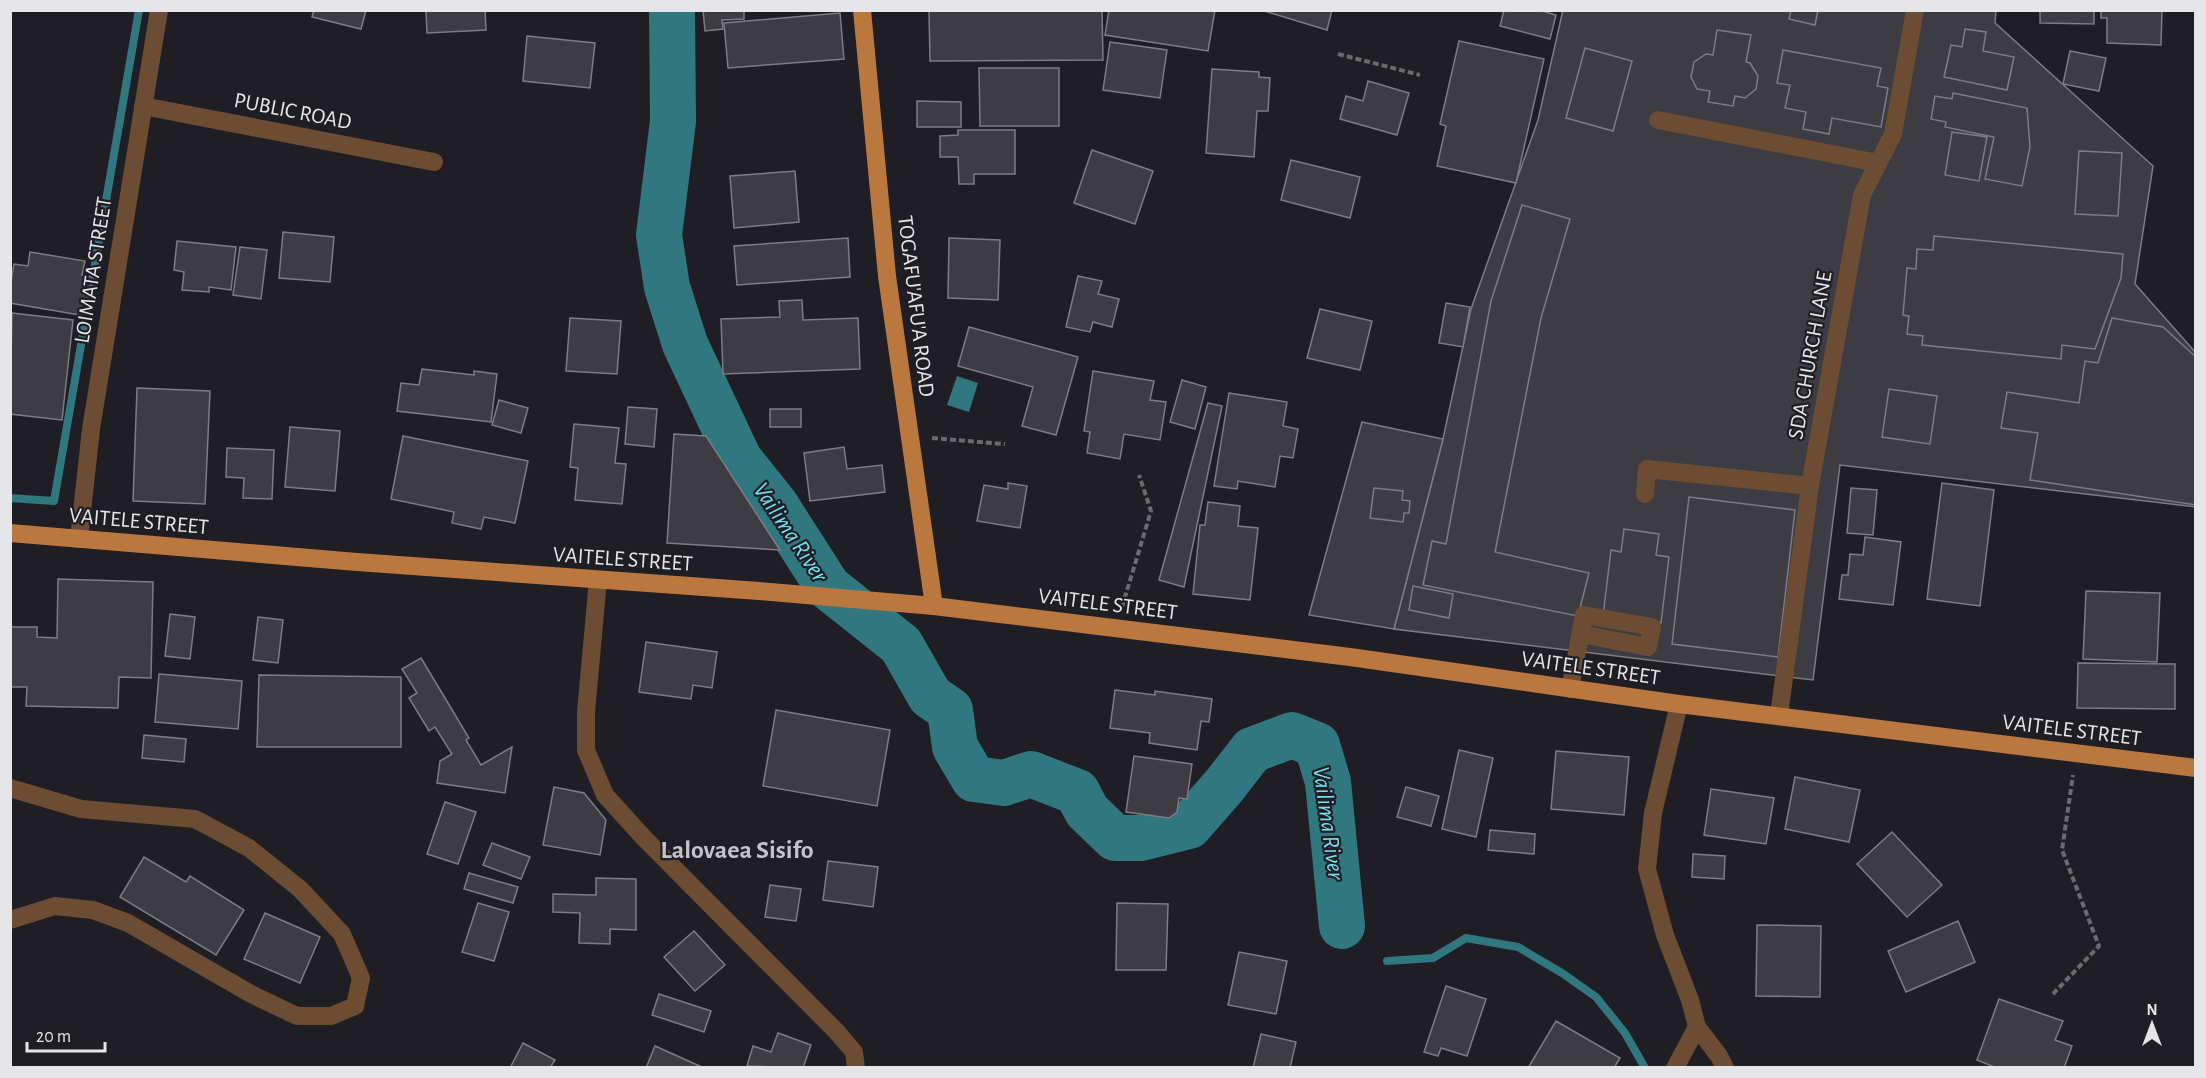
<svg xmlns="http://www.w3.org/2000/svg" width="2206" height="1078" font-family="'Alegreya Sans',sans-serif">
  <rect width="100%" height="100%" fill="#1f1e24"/>
  <!-- water -->
  <polygon fill="#31777f" points="957,376 978,383 969,412 947,405"/>
  <g fill="none" stroke-linecap="round" stroke-linejoin="round">
    <!-- stream -->
    <g stroke="#31777f" stroke-width="8">
      <polyline points="10,498 54,501 139,10"/>
      <polyline points="1387,961 1433,958 1466,938 1518,947 1562,973 1596,997 1625,1033 1645,1068"/>
    </g>
    <!-- river -->
    <polyline stroke="#31777f" stroke-width="46" points="672,10 673,121 659,235 667,287 685,344 739,459 775,504 828,587 901,645 930,696 950,710 955,747 974,779 1004,783 1031,774 1077,792 1087,811 1115,838 1141,838 1189,826 1224,786 1252,750 1292,735 1317,745 1328,782 1342,926"/>
  </g>
  <!-- building -->
  <g fill="#3d3c43" stroke="#7d7c84" stroke-width="1.5">
    <polygon points="314,10 366,10 361,29 312,17"/>
    <polygon points="426,10 485,10 486,30 427,33"/>
    <polygon points="703,10 744,10 744,19 722,20 723,29 705,31"/>
    <polygon points="929,10 1102,10 1103,60 930,61"/>
    <polygon points="1109,10 1215,10 1208,51 1105,35"/>
    <polygon points="1261,10 1332,10 1327,30"/>
    <polygon points="1504,10 1539,10 1556,15 1550,39 1500,26"/>
    <polygon points="1563,10 1996,10 1995,23 2153,166 2135,284 2196,353 2196,507 1840,465 1813,680 1394,629 1443,439 1471,309 1538,120"/>
    <polygon points="1791,10 1818,10 1815,25 1789,19"/>
    <polygon points="2040,10 2094,10 2094,24 2040,23"/>
    <polygon points="2101,10 2162,10 2161,45 2107,43 2107,18 2101,18"/>
    <polygon points="840,13 844,59 728,68 724,23"/>
    <polygon points="1965,29 1986,32 1983,51 2014,57 2007,90 1944,77 1951,45 1962,47"/>
    <polygon points="1717,30 1751,35 1746,62 1750,63 1758,76 1756,89 1745,98 1735,96 1733,106 1708,102 1710,91 1697,89 1691,77 1694,62 1706,54 1713,55"/>
    <polygon points="527,36 595,43 590,88 523,81"/>
    <polygon points="1459,41 1544,59 1516,183 1437,166 1446,126 1440,124"/>
    <polygon points="1110,42 1167,50 1160,98 1103,90"/>
    <polygon points="1585,48 1632,61 1613,131 1566,118"/>
    <polygon points="1783,50 1881,68 1877,86 1888,88 1881,127 1832,118 1829,134 1803,129 1806,112 1785,108 1790,85 1777,83"/>
    <polygon points="2070,51 2106,58 2099,91 2063,84"/>
    <polygon points="979,68 1059,68 1059,126 980,126"/>
    <polygon points="1212,69 1259,72 1259,77 1270,78 1268,111 1257,111 1254,157 1206,153"/>
    <polygon points="1368,81 1409,93 1397,135 1340,119 1346,96 1363,101"/>
    <polygon points="1953,93 2027,108 2030,147 2022,186 1985,179 1994,137 1945,127 1946,122 1931,119 1935,96 1952,99"/>
    <polygon points="917,101 961,102 961,127 917,127"/>
    <polygon points="958,130 1015,130 1015,174 974,174 974,184 959,184 958,157 940,157 940,136 958,135"/>
    <polygon points="1952,132 1987,137 1979,181 1945,175"/>
    <polygon points="1092,150 1153,171 1135,224 1074,203"/>
    <polygon points="2079,151 2122,153 2118,216 2075,214"/>
    <polygon points="1291,160 1360,177 1350,218 1281,200"/>
    <polygon points="795,171 799,222 734,228 730,176"/>
    <polygon points="1522,205 1570,219 1541,318 1495,552 1589,573 1578,616 1423,585 1432,541 1446,544 1491,301"/>
    <polygon points="283,232 334,237 330,282 279,278"/>
    <polygon points="1934,236 2123,254 2121,278 2095,349 2062,345 2061,359 1922,345 1923,336 1907,334 1909,316 1903,315 1907,268 1916,269 1917,249 1933,250"/>
    <polygon points="848,238 850,277 737,285 734,246"/>
    <polygon points="949,238 1000,240 998,300 948,298"/>
    <polygon points="177,241 236,247 231,290 209,287 209,292 182,290 184,272 174,270"/>
    <polygon points="240,247 267,250 261,299 233,295"/>
    <polygon points="30,252 85,261 82,275 92,277 85,316 10,303 10,287 14,264 28,266"/>
    <polygon points="1078,276 1102,281 1098,294 1119,299 1112,327 1093,322 1090,332 1066,327"/>
    <polygon points="802,300 803,320 858,318 860,369 723,374 721,319 780,317 779,301"/>
    <polygon points="1446,303 1470,307 1463,347 1439,343"/>
    <polygon points="1320,309 1372,321 1360,370 1307,358"/>
    <polygon points="12,313 73,320 62,420 10,414"/>
    <polygon points="570,318 621,321 617,374 566,371"/>
    <polygon points="2112,318 2163,327 2196,357 2196,505 2030,480 2038,433 2001,428 2007,392 2079,403 2085,361 2098,363"/>
    <polygon points="969,327 1078,357 1056,435 1022,426 1033,387 958,366"/>
    <polygon points="422,369 474,375 474,371 497,374 491,422 397,411 401,383 419,385"/>
    <polygon points="1093,371 1154,381 1150,400 1166,402 1160,440 1124,434 1120,459 1087,453 1090,432 1084,431"/>
    <polygon points="1182,380 1206,387 1195,429 1170,422"/>
    <polygon points="137,388 210,391 205,504 133,501"/>
    <polygon points="1889,389 1937,396 1930,444 1882,437"/>
    <polygon points="1229,393 1287,402 1283,426 1298,429 1293,458 1280,456 1275,487 1238,481 1237,489 1214,486"/>
    <polygon points="499,400 528,408 521,433 492,425"/>
    <polygon points="1208,403 1222,406 1184,587 1159,580"/>
    <polygon points="628,407 657,409 654,447 625,444"/>
    <rect x="770" y="409" width="31" height="18"/>
    <polygon points="1362,422 1443,439 1394,629 1309,615"/>
    <polygon points="574,424 619,428 615,463 626,464 622,504 575,500 578,468 570,467"/>
    <polygon points="290,427 340,431 335,491 285,487"/>
    <polygon points="674,434 706,436 780,550 667,543"/>
    <polygon points="403,436 528,461 515,523 484,517 481,529 452,523 454,512 391,499"/>
    <polygon points="844,447 847,469 882,465 885,492 810,501 804,453"/>
    <polygon points="227,448 274,450 272,499 243,498 244,478 226,477"/>
    <polygon points="1008,483 1027,486 1020,528 977,521 984,485 1008,489"/>
    <polygon points="1942,483 1994,490 1980,606 1927,599"/>
    <polygon points="1374,488 1403,491 1402,500 1410,501 1409,513 1404,513 1403,522 1370,518"/>
    <polygon points="1851,488 1877,490 1873,535 1847,533"/>
    <polygon points="1689,497 1795,510 1778,657 1672,644"/>
    <polygon points="1208,502 1240,506 1238,526 1258,528 1250,600 1193,594 1200,525 1205,525"/>
    <polygon points="1624,529 1659,534 1656,555 1669,557 1661,623 1603,616 1611,550 1621,552"/>
    <polygon points="1865,537 1901,542 1893,605 1839,599 1842,575 1848,575 1850,554 1863,555"/>
    <polygon points="58,579 153,582 151,678 119,677 118,708 26,706 27,687 10,687 10,627 37,627 37,637 57,638"/>
    <polygon points="1413,586 1453,594 1449,618 1409,610"/>
    <polygon points="2086,591 2160,593 2157,662 2083,659"/>
    <polygon points="170,614 195,617 190,659 165,656"/>
    <polygon points="258,617 283,620 278,663 253,660"/>
    <polygon points="646,642 717,652 712,688 693,685 691,699 639,692"/>
    <polygon points="421,658 469,738 466,740 481,765 512,747 505,793 437,783 440,761 452,754 435,727 429,731 409,698 417,693 402,669"/>
    <polygon points="2078,663 2175,664 2175,709 2077,708"/>
    <polygon points="159,674 242,681 238,729 155,722"/>
    <polygon points="259,675 401,677 401,747 257,747"/>
    <polygon points="1115,690 1155,695 1155,691 1212,699 1209,722 1201,721 1197,750 1149,743 1150,733 1110,728"/>
    <polygon points="776,710 890,730 877,806 763,786"/>
    <polygon points="144,735 186,739 184,762 142,758"/>
    <polygon points="1459,750 1493,758 1476,837 1442,829"/>
    <polygon points="1556,751 1629,757 1624,815 1551,809"/>
    <polygon points="1134,756 1192,764 1187,799 1179,798 1177,812 1169,818 1126,812"/>
    <polygon points="1795,777 1860,790 1849,842 1785,829"/>
    <polygon points="554,787 584,793 606,820 600,855 543,845"/>
    <polygon points="1406,787 1439,796 1431,826 1397,817"/>
    <polygon points="1711,789 1774,798 1766,844 1704,835"/>
    <polygon points="445,802 476,812 458,864 427,854"/>
    <polygon points="1490,830 1535,834 1534,854 1488,850"/>
    <polygon points="1892,832 1942,885 1907,917 1857,864"/>
    <polygon points="492,843 530,857 521,879 483,865"/>
    <polygon points="1693,854 1725,856 1724,879 1692,877"/>
    <polygon points="144,857 186,882 190,876 244,910 216,955 120,897"/>
    <polygon points="828,861 878,867 873,907 823,900"/>
    <polygon points="469,873 518,887 513,903 464,889"/>
    <polygon points="596,878 636,879 636,930 610,929 610,944 579,943 580,913 553,912 553,894 596,895"/>
    <polygon points="770,885 801,889 796,921 765,917"/>
    <polygon points="478,903 509,912 494,961 462,952"/>
    <polygon points="1117,903 1168,904 1166,970 1116,970"/>
    <polygon points="265,913 320,937 300,983 244,959"/>
    <polygon points="1958,921 1975,962 1906,992 1888,951"/>
    <polygon points="1757,925 1821,926 1820,997 1756,996"/>
    <polygon points="694,931 725,965 695,991 664,957"/>
    <polygon points="1239,952 1287,961 1276,1014 1228,1005"/>
    <polygon points="1446,986 1486,999 1467,1056 1441,1048 1438,1056 1424,1052"/>
    <polygon points="659,994 711,1011 704,1032 652,1015"/>
    <polygon points="1999,999 2063,1021 2055,1040 2072,1046 2064,1068 1997,1068 1977,1060"/>
    <polygon points="1556,1021 1620,1058 1614,1068 1528,1068"/>
    <polygon points="778,1033 811,1045 803,1068 747,1066 753,1046 771,1052"/>
    <polygon points="1261,1034 1296,1042 1290,1068 1253,1068"/>
    <polygon points="523,1043 555,1060 550,1068 510,1068"/>
    <polygon points="655,1046 704,1068 646,1068"/>
  </g>
  <g fill="none" stroke-linecap="round" stroke-linejoin="round">
    <!-- path -->
    <g stroke="#6b6a6f" stroke-width="4" stroke-dasharray="6 3" stroke-linecap="butt">
      <polyline points="1338,54 1420,75"/>
      <polyline points="932,438 1005,444"/>
      <polyline points="1122,607 1151,511 1139,475"/>
      <polyline points="2053,994 2099,946 2062,850 2073,775"/>
    </g>
    <!-- minor -->
    <g stroke="#6c4c32" stroke-width="18">
      <polyline points="143,106 434,162"/>
      <polyline points="1658,120 1878,163"/>
      <polyline points="1645,494 1647,469 1810,486"/>
      <polyline points="79,539 91,429 159,10"/>
      <polyline points="598,580 586,712 586,750 605,795 644,838 837,1032 854,1052 856,1068"/>
      <polyline points="1570,689 1584,615 1652,627 1648,647 1581,634"/>
      <polyline points="1679,704 1653,813 1647,869 1665,935 1690,1000 1697,1027 1719,1056 1725,1068"/>
      <polyline points="1779,715 1810,486 1862,195 1893,134 1915,10"/>
      <polyline points="10,788 81,809 195,819 249,848 300,889 342,934 361,978 355,1006 331,1016 297,1016 251,994 128,923 93,910 55,906 10,920"/>
      <polyline points="1675,1068 1697,1027"/>
    </g>
    <!-- major -->
    <g stroke="#ba773e" stroke-width="18">
      <polyline points="862,10 887,276 934,606"/>
      <polyline points="10,533 357,562 759,591 934,606 1350,657 1679,704 2196,768"/>
    </g>
  </g>
  <g text-anchor="middle" stroke-width="4.5" stroke-linejoin="round" paint-order="stroke">
    <!-- street labels -->
    <g font-size="22" fill="#e6e5e9" stroke="#1f1e24">
      <text transform="translate(293 110) rotate(11)" y="8">PUBLIC ROAD</text>
      <text transform="translate(92 270) rotate(-81)" y="8">LOIMATA STREET</text>
      <text transform="translate(917 306) rotate(83)" y="8">TOGAFU'AFU'A ROAD</text>
      <text transform="translate(1809 355) rotate(-80)" y="8">SDA CHURCH LANE</text>
      <text transform="translate(139 520) rotate(5)" y="8">VAITELE STREET</text>
      <text transform="translate(623 558) rotate(4)" y="8">VAITELE STREET</text>
      <text transform="translate(1108 603) rotate(7)" y="8">VAITELE STREET</text>
      <text transform="translate(1591 667) rotate(8)" y="8">VAITELE STREET</text>
      <text transform="translate(2072 729) rotate(7)" y="8">VAITELE STREET</text>
    </g>
    <!-- water labels -->
    <g font-size="24" font-style="italic" fill="#75e0ed" stroke="#1f1e24">
      <text transform="translate(791 532) rotate(56)" y="8">Vailima River</text>
      <text transform="translate(1329 823) rotate(82)" y="8">Vailima River</text>
    </g>
    <!-- quarter labels -->
    <g font-size="26" font-weight="bold" fill="#c3c1c9" stroke="#1f1e24">
      <text x="737" y="858">Lalovaea Sisifo</text>
    </g>
  </g>
  <!-- border -->
  <rect width="2206" height="1078" fill="none" stroke="#e6e5e9" stroke-width="24"/>
  <!-- north arrow -->
  <g transform="translate(2152 1024)" stroke="#1f1e24" stroke-width="4.5" paint-order="stroke">
  <path d="M0-4.5L10 22L0 15L-10 22Z" fill="#e6e5e9"/>
  <text y="-9" font-size="16" font-weight="bold" text-anchor="middle" fill="#e6e5e9">N</text>
  </g>
  <!-- scale -->
  <path d="M27 1042v9h78v-9" fill="none" stroke="#e6e5e9" stroke-width="3"/>
  <text x="36" y="1042" font-size="18" fill="#e6e5e9" stroke="#1f1e24" stroke-width="4.5" paint-order="stroke">20 m</text>
</svg>
